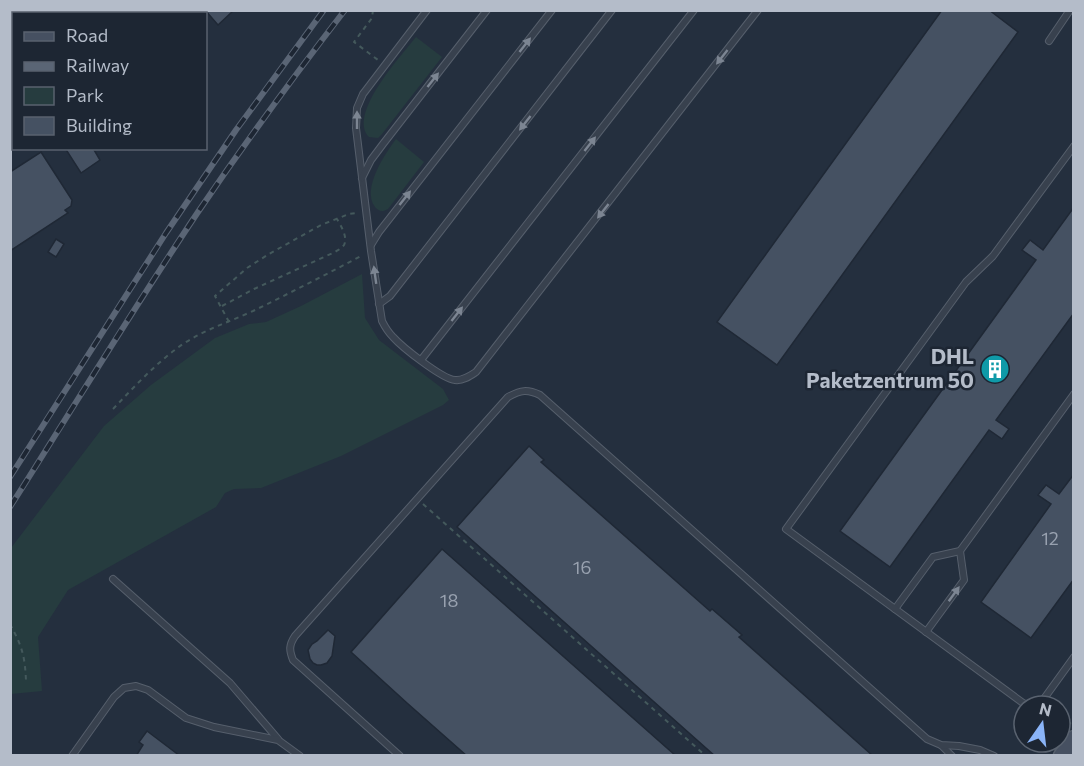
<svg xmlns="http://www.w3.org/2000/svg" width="1084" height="766" font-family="Commissioner,sans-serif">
  <rect width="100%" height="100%" fill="#242f3e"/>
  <!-- green -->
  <g fill="#263c3f">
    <path d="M416 37 442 57 382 134 378 138 369 137C347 114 402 55 416 37Z"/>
    <path d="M396 139 424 162 388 209C383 212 379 212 375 207 361 189 385 154 396 139Z"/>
    <polygon points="362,274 365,318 379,340 443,389 449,400 443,405 341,456 261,488 234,489 225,493 216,507 68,590 38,637 42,691 11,694 11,548 104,426 151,385 215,338 249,324 266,322 301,306"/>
  </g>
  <!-- building -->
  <g fill="#455162" stroke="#1f2835" stroke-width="1.5">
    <polygon points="205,10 234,10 218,25"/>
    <polygon points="942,10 989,10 1018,32 777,365 717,322"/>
    <polygon points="65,148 93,148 100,160 81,173"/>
    <polygon points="41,152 72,200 71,206 65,210 68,213 10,251 10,172"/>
    <polygon points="1074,207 1074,313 996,420 1009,429 1002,439 989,430 890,567 840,531 1036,260 1022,250 1030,240 1043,250"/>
    <polygon points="56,239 64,244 56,257 48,252"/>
    <polygon points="529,446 544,460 541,462 710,611 712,609 742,635 739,637 873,756 715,756 457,527"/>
    <polygon points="1074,474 1074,579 1031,638 981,602 1051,504 1038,495 1046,485 1059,494"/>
    <polygon points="442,549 676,756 467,756 407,703 351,652"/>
    <polygon points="328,630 335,636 332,656 327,663 321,665 317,665 313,663 310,659 308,650 312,644 317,641"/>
    <polygon points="147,731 180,756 136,756 143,745 139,742"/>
  </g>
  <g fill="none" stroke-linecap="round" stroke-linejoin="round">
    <!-- lane casing -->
    <g stroke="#565f6c" stroke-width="8">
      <g id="lane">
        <path d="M427 10 363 94 357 108 356 128 371 251 382 321C385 327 388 332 393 337 402 347 442 379 455 380 463 381 470 376 476 372L758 10"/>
        <polyline points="1049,41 1070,10"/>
        <polyline points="362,178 371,160 383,144 487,10"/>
        <polyline points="371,245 379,232 552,10"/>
        <polyline points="379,304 390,296 612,10"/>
        <polyline points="421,360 694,10"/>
        <polyline points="113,579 230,683 278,739"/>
        <polyline points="895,609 933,557 960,551 1074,394"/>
        <polyline points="926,632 964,580 960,551"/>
        <polyline points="1034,706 1023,703 786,529 966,282 993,256 1074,146"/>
        <polyline points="1035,706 1043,700 1074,657"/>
        <polyline points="942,746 952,756"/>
        <polyline points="72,756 114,697 124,688 136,686 148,690 186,718 214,727 278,740 300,756"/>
        <path d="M400 756 293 660C289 650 289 645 295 636L508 397C521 390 527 389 540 395L927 739 941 745 959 746 980 750 994 756"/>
      </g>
    </g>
    <!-- secondary casing -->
    <g stroke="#565f6c" stroke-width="19">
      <polyline id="secondary" points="1062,756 1074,739"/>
    </g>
    <!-- path -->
    <g stroke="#44595c" stroke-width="2" stroke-dasharray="4.5 4.5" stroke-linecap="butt">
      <polyline points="373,10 372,18 354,42 378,60"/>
      <path d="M222 306 254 289 335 252C338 250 342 248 344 245 348 237 341 226 337 219"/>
      <polyline points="229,322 215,296 247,268 269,254 321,225 349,214 357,213"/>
      <path d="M113 409C135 386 157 362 183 344 206 329 229 322 253 311 290 293 327 274 363 255"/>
      <polyline points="423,504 706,756"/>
      <path d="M10 624C22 646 25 656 26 681"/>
      <polyline points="1068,726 1074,718"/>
    </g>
    <!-- lane -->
    <use href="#lane" stroke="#38414e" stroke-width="6"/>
    <!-- secondary -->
    <use href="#secondary" stroke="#465061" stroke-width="16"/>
    <!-- rail casing -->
    <g stroke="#5a6575" stroke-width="6">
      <g id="rail">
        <polyline points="10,477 166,233 236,130 324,10"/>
        <path d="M10 507C73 408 133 309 198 212 245 143 294 76 345 10"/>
      </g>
    </g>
    <!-- rail -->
    <use href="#rail" stroke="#1d2633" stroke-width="4" stroke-dasharray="11" stroke-linecap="butt"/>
  </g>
  <!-- one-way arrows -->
  <defs><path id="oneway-solid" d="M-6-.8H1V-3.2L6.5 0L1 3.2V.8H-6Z" transform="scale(1.5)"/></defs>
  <g fill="#7c8592">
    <use href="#oneway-solid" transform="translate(525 45) rotate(-52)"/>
    <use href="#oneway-solid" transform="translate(722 57) rotate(128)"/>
    <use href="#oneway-solid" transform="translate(433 80) rotate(-52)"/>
    <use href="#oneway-solid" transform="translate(357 120) rotate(-90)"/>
    <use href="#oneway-solid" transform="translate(525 123) rotate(128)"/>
    <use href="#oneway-solid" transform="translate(590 144) rotate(-52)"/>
    <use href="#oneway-solid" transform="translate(405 198) rotate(-52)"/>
    <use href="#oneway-solid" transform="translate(603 211) rotate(128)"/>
    <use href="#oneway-solid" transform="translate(375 275) rotate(-98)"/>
    <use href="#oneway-solid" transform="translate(457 314) rotate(-52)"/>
    <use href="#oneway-solid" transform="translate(954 594) rotate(-54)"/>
  </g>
  <!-- icons -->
  <defs>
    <g id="building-disc" transform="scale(1.5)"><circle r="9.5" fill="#0f9aa8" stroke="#1d2633"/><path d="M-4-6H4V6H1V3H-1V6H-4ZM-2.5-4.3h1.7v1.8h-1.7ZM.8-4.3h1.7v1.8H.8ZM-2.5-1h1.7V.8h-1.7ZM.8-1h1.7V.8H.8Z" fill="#fff"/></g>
  </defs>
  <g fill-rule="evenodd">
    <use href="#building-disc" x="995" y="369"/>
  </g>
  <g text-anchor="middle" stroke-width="5" stroke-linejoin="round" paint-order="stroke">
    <!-- number labels -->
    <g font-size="18" fill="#98a1af">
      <text x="1050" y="545">12</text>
      <text x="582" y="574">16</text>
      <text x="449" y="607">18</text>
    </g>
    <!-- poi labels -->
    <g font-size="21" font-weight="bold" fill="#b4bcc9" stroke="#1d2633" text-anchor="end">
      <text x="974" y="364">DHL<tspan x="974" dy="24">Paketzentrum 50</tspan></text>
    </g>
  </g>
  <!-- border -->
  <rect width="1084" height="766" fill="none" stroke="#b4bcc9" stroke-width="24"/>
  <!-- legend -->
  <rect x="12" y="12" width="195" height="138" fill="#1d2633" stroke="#59626f" stroke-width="1.5"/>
  <rect x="24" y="32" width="30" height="9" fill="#465061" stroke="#59626f" stroke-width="1.5"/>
  <text x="66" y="42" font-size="18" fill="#b4bcc9">Road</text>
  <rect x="24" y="62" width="30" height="9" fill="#5a6575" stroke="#59626f" stroke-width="1.5"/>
  <text x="66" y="72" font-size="18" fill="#b4bcc9">Railway</text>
  <rect x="24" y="87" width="30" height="18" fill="#263c3f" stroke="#59626f" stroke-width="1.5"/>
  <text x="66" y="102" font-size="18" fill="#b4bcc9">Park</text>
  <rect x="24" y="117" width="30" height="18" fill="#455162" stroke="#59626f" stroke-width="1.5"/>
  <text x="66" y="132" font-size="18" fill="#b4bcc9">Building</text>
  <!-- north arrow -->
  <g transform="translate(1042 724) rotate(14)"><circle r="28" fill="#1d2633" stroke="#59626f" stroke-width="1.5"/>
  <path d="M0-4.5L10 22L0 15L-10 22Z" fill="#8ab4f8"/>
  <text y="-9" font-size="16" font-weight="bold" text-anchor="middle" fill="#b4bcc9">N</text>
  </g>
</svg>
